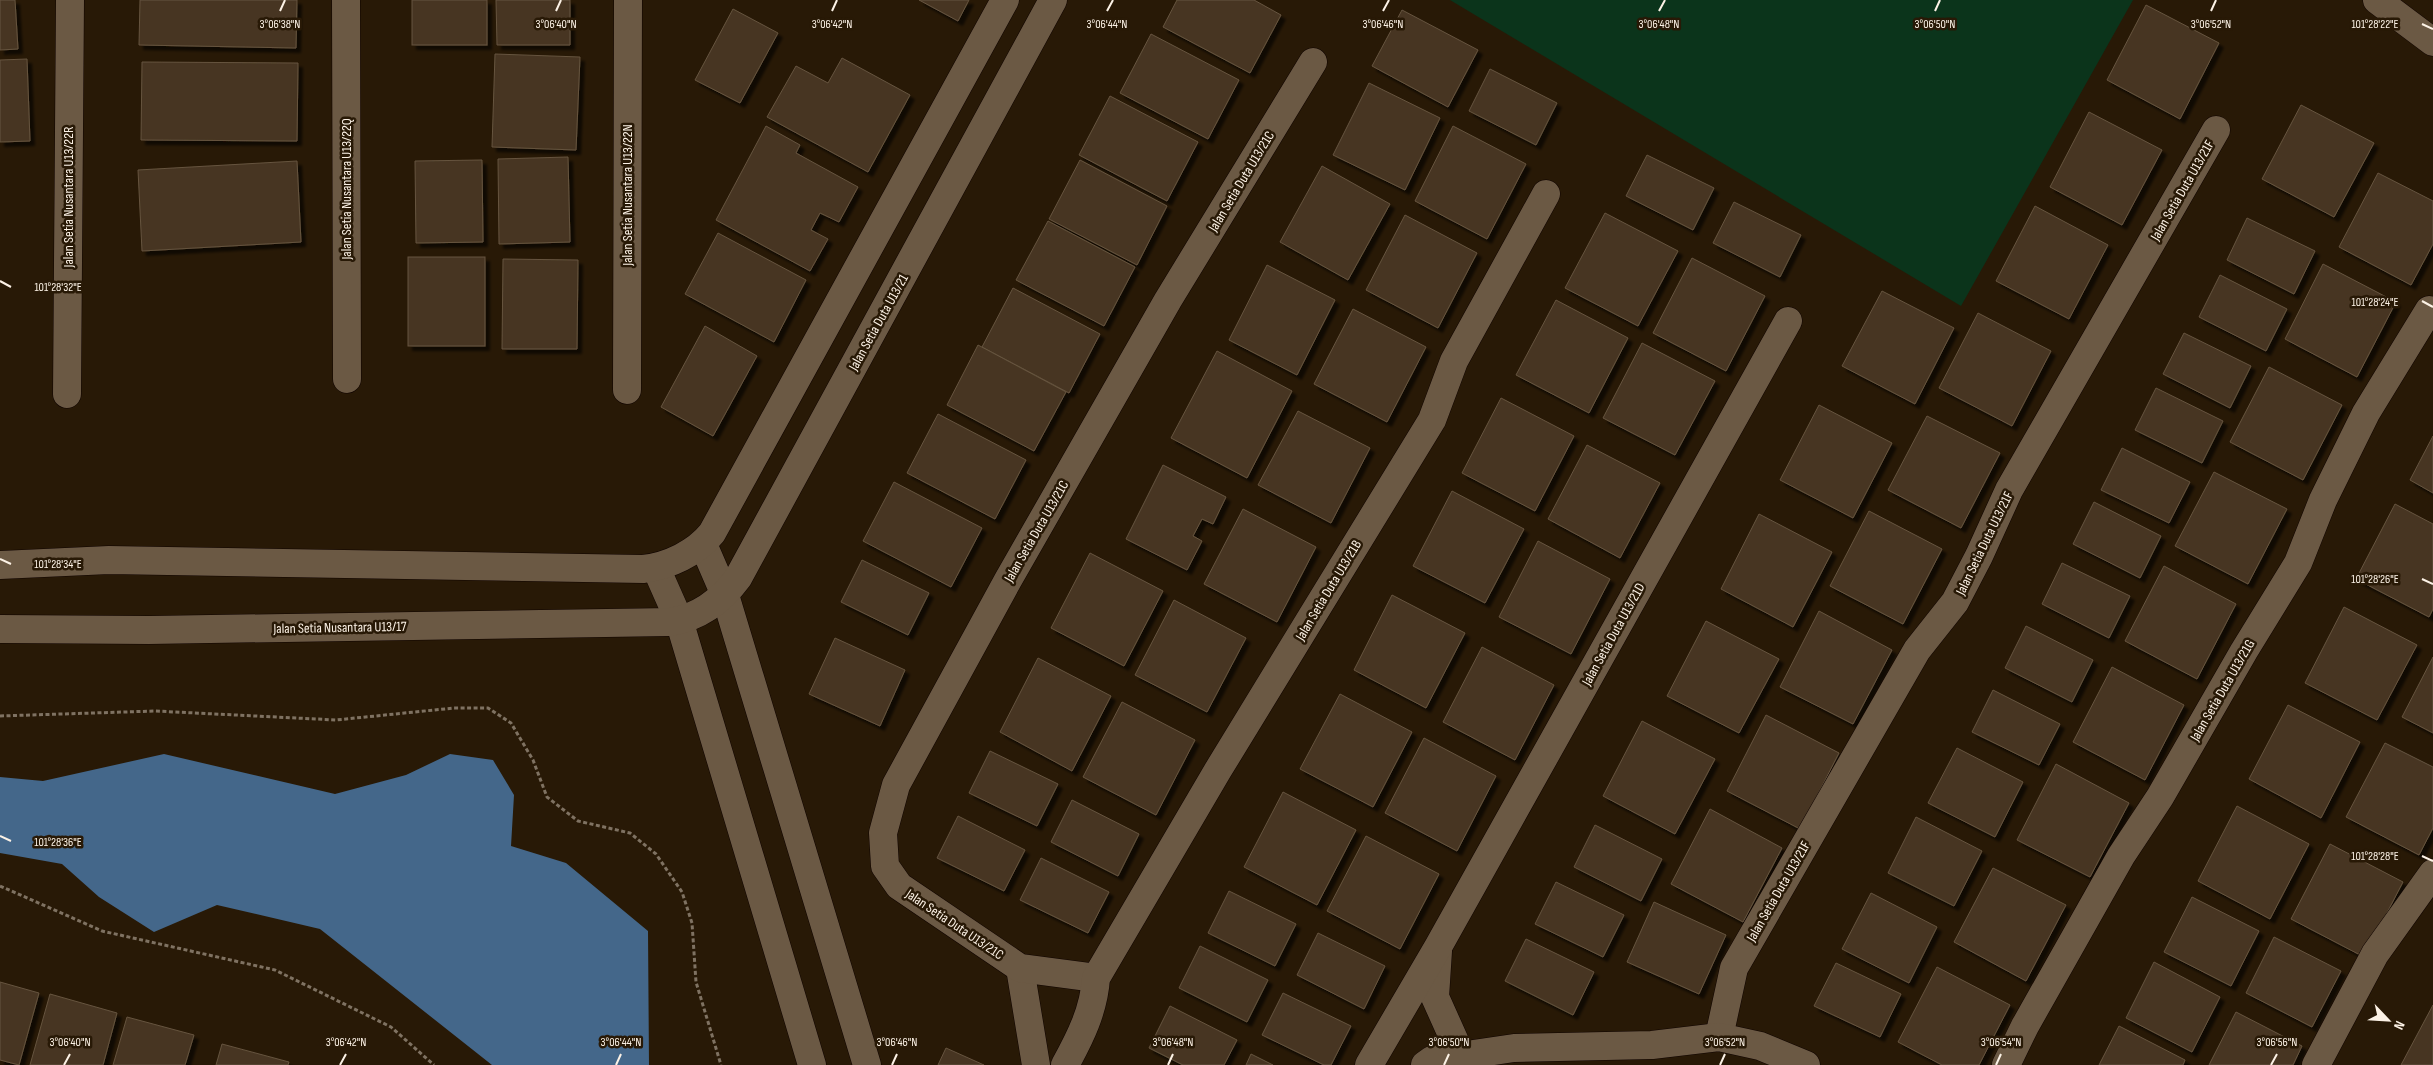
<svg xmlns="http://www.w3.org/2000/svg" width="2433" height="1065" font-family="'Sofia Sans Condensed',sans-serif">
  <defs>
    <filter id="shadow"><feDropShadow dx="4.5" dy="4.5" stdDeviation="1" flood-color="#0009"/></filter>
  </defs>
  <rect width="100%" height="100%" fill="#281906"/>
  <!-- green -->
  <polygon fill="#0b341b" points="1450,0 2133,0 1961,306"/>
  <!-- water -->
  <polygon fill="#44678a" points="164,754 335,794 406,775 450,754 493,760 514,795 511,846 566,863 648,931 649,1065 492,1065 320,929 217,905 154,932 99,897 62,864 0,853 0,777 43,781"/>
  <!-- building -->
  <g fill="#473623" stroke="#66543f" filter="url(#shadow)">
    <polygon points="0,0 15,0 18,49 0,50"/>
    <polygon points="140,0 297,0 296,48 139,45"/>
    <rect x="412" y="0" width="75" height="45"/>
    <polygon points="496,0 570,0 570,45 497,45"/>
    <polygon points="919,0 969,0 958,21"/>
    <polygon points="1177,0 1254,0 1281,15 1250,73 1163,27"/>
    <polygon points="2146,5 2219,43 2180,119 2107,80"/>
    <polygon points="733,9 778,33 740,103 695,80"/>
    <polygon points="1402,10 1478,50 1448,107 1372,66"/>
    <polygon points="1151,34 1239,80 1208,139 1120,93"/>
    <polygon points="495,54 580,57 576,150 492,147"/>
    <polygon points="842,58 910,95 868,172 767,117 796,66 828,83"/>
    <polygon points="27,59 30,141 0,142 0,60"/>
    <polygon points="142,62 298,63 297,141 141,140"/>
    <polygon points="1490,69 1557,103 1536,145 1469,111"/>
    <polygon points="1369,83 1440,118 1405,190 1333,155"/>
    <polygon points="1110,96 1198,142 1167,201 1079,155"/>
    <polygon points="2301,105 2374,143 2334,217 2262,179"/>
    <polygon points="2089,112 2162,150 2122,225 2050,187"/>
    <polygon points="766,126 800,145 796,153 858,187 839,222 820,213 811,230 828,239 810,271 716,220"/>
    <polygon points="1453,126 1526,164 1487,239 1415,201"/>
    <polygon points="1647,155 1714,188 1693,230 1626,196"/>
    <polygon points="568,157 570,242 499,244 498,159"/>
    <polygon points="482,160 483,242 416,243 415,161"/>
    <polygon points="1080,160 1167,206 1137,265 1049,219"/>
    <polygon points="297,161 301,242 142,251 138,170"/>
    <polygon points="1322,166 1390,204 1348,280 1280,242"/>
    <polygon points="2378,173 2433,201 2433,244 2411,285 2339,247"/>
    <polygon points="1734,202 1801,235 1780,277 1713,243"/>
    <polygon points="2035,206 2108,245 2069,319 1996,281"/>
    <polygon points="1605,213 1678,251 1638,326 1565,288"/>
    <polygon points="1405,215 1477,253 1438,328 1366,290"/>
    <polygon points="2247,218 2315,251 2294,294 2227,260"/>
    <polygon points="1048,221 1135,267 1104,326 1016,280"/>
    <polygon points="718,233 806,280 774,342 685,294"/>
    <rect x="408" y="257" width="77" height="89"/>
    <polygon points="1692,258 1765,296 1726,371 1653,333"/>
    <polygon points="503,259 578,260 577,349 502,349"/>
    <polygon points="2323,264 2396,302 2357,377 2285,339"/>
    <polygon points="1267,265 1335,300 1297,375 1229,340"/>
    <polygon points="2220,275 2287,309 2266,351 2199,317"/>
    <polygon points="1013,288 1100,334 1069,393 982,347"/>
    <polygon points="1882,291 1954,328 1915,404 1842,366"/>
    <polygon points="1556,300 1628,338 1589,413 1516,375"/>
    <polygon points="1353,309 1426,347 1387,422 1314,384"/>
    <polygon points="1978,313 2051,351 2012,426 1939,388"/>
    <polygon points="705,326 757,356 713,436 661,407"/>
    <polygon points="2184,333 2251,366 2230,408 2163,374"/>
    <polygon points="1642,343 1715,381 1675,455 1603,418"/>
    <polygon points="978,345 1066,392 1034,451 947,405"/>
    <polygon points="1217,351 1292,391 1247,478 1171,438"/>
    <polygon points="2269,367 2342,405 2303,480 2230,442"/>
    <polygon points="2156,388 2223,421 2202,463 2135,430"/>
    <polygon points="1501,398 1574,436 1535,511 1462,473"/>
    <polygon points="1819,405 1892,443 1853,518 1780,480"/>
    <polygon points="1298,411 1370,448 1331,523 1258,485"/>
    <polygon points="938,414 1026,460 995,519 907,473"/>
    <polygon points="1927,416 2000,453 1961,528 1888,490"/>
    <polygon points="2433,436 2433,493 2410,480"/>
    <polygon points="1587,445 1660,483 1620,558 1548,519"/>
    <polygon points="2122,448 2190,482 2169,523 2101,490"/>
    <polygon points="1163,465 1226,497 1213,524 1202,519 1193,536 1202,541 1187,570 1126,539"/>
    <polygon points="2214,472 2287,509 2248,584 2175,546"/>
    <polygon points="894,482 982,528 951,587 863,541"/>
    <polygon points="1452,491 1524,529 1485,603 1413,566"/>
    <polygon points="2094,502 2161,536 2140,578 2073,544"/>
    <polygon points="2395,504 2433,524 2433,609 2429,617 2356,579"/>
    <polygon points="1243,509 1316,547 1277,622 1204,584"/>
    <polygon points="1869,511 1942,549 1903,624 1830,586"/>
    <polygon points="1759,514 1832,552 1793,627 1721,589"/>
    <polygon points="1538,541 1610,579 1571,654 1499,617"/>
    <polygon points="1090,553 1163,591 1124,666 1051,628"/>
    <polygon points="862,560 929,593 908,635 841,602"/>
    <polygon points="2062,563 2130,596 2109,638 2042,604"/>
    <polygon points="2164,566 2236,604 2197,679 2125,641"/>
    <polygon points="1392,595 1465,633 1426,708 1354,670"/>
    <polygon points="1174,600 1246,638 1207,712 1135,675"/>
    <polygon points="2344,607 2417,645 2377,720 2305,683"/>
    <polygon points="1819,611 1892,650 1853,724 1780,687"/>
    <polygon points="1706,621 1779,659 1739,733 1667,696"/>
    <polygon points="2026,626 2093,660 2072,702 2005,668"/>
    <polygon points="835,638 905,670 880,726 809,694"/>
    <polygon points="1482,647 1554,685 1515,760 1443,722"/>
    <polygon points="2433,657 2433,733 2402,717"/>
    <polygon points="1038,658 1111,696 1072,771 1000,732"/>
    <polygon points="2112,667 2184,705 2145,780 2073,742"/>
    <polygon points="1993,690 2060,724 2039,765 1972,732"/>
    <polygon points="1340,694 1412,732 1373,807 1300,769"/>
    <polygon points="1122,702 1195,740 1156,815 1083,777"/>
    <polygon points="2288,705 2360,742 2321,818 2249,779"/>
    <polygon points="1766,715 1839,753 1800,829 1727,791"/>
    <polygon points="1642,721 1715,759 1675,834 1603,796"/>
    <polygon points="1424,738 1496,776 1457,851 1385,813"/>
    <polygon points="2385,743 2433,767 2433,828 2419,855 2346,817"/>
    <polygon points="1957,748 2023,782 1995,837 1928,803"/>
    <polygon points="990,751 1058,784 1037,826 969,793"/>
    <polygon points="2056,764 2129,803 2090,877 2017,840"/>
    <polygon points="1283,792 1356,830 1317,905 1244,867"/>
    <polygon points="1072,800 1139,834 1118,876 1051,842"/>
    <polygon points="2237,806 2309,844 2270,919 2198,881"/>
    <polygon points="1710,809 1782,848 1743,922 1671,884"/>
    <polygon points="958,816 1025,850 1004,891 937,858"/>
    <polygon points="1916,817 1982,851 1954,906 1888,873"/>
    <polygon points="1595,825 1662,859 1641,901 1574,867"/>
    <polygon points="1366,836 1439,874 1400,949 1327,911"/>
    <polygon points="2330,844 2403,882 2364,957 2291,919"/>
    <polygon points="1041,858 1109,892 1088,933 1020,900"/>
    <polygon points="1993,868 2066,905 2026,981 1954,942"/>
    <polygon points="1556,882 1624,915 1603,957 1535,924"/>
    <polygon points="1229,891 1296,924 1275,966 1208,933"/>
    <polygon points="1871,893 1937,927 1909,983 1842,949"/>
    <polygon points="2192,897 2259,931 2231,986 2164,952"/>
    <polygon points="1654,902 1726,935 1699,994 1627,962"/>
    <polygon points="1318,933 1385,966 1364,1009 1297,975"/>
    <polygon points="2274,937 2341,971 2312,1027 2246,993"/>
    <polygon points="1526,939 1594,972 1573,1015 1505,981"/>
    <polygon points="1200,946 1268,980 1247,1022 1179,988"/>
    <polygon points="2154,962 2220,997 2192,1052 2126,1018"/>
    <polygon points="1836,963 1901,994 1880,1037 1814,1006"/>
    <polygon points="1937,967 2010,1005 1979,1065 1942,1065 1898,1042"/>
    <polygon points="0,982 39,993 19,1065 0,1060"/>
    <polygon points="1283,993 1351,1026 1331,1065 1324,1065 1262,1035"/>
    <polygon points="50,994 117,1013 103,1065 30,1065"/>
    <polygon points="2433,1005 2433,1065 2401,1065"/>
    <polygon points="1170,1006 1237,1040 1224,1065 1183,1065 1149,1048"/>
    <polygon points="2236,1012 2302,1046 2293,1065 2209,1065"/>
    <polygon points="127,1017 194,1035 185,1065 113,1065"/>
    <polygon points="2119,1026 2185,1060 2183,1065 2099,1065"/>
    <polygon points="222,1044 289,1062 288,1065 216,1065"/>
    <polygon points="946,1048 984,1065 938,1065"/>
    <polygon points="1251,1054 1273,1065 1246,1065"/>
  </g>
  <g fill="none" stroke-linecap="round" stroke-linejoin="round">
    <!-- minor casing -->
    <g stroke="#100400" stroke-width="29">
      <g id="minor">
        <polyline points="346,0 347,379"/>
        <polyline points="627,390 628,0"/>
        <polyline points="67,394 70,0"/>
        <polyline points="703,544 725,595 867,1065"/>
        <polyline points="656,568 679,620 812,1065"/>
        <polyline points="1438,951 1435,997 1461,1055"/>
        <polyline points="1020,968 1036,1065"/>
        <polyline points="1096,978 1020,968 899,886 885,866 883,833 896,785 1008,580 1168,300 1313,62"/>
        <polyline points="1719,1037 1734,968 1917,650 1955,602 1979,556 2009,490 2216,130"/>
        <path d="M1065 1065C1080 1038 1094 1010 1096 978L1218 770 1432 420 1454 361 1546 194"/>
        <polyline points="1369,1065 1438,947 1788,321"/>
        <polyline points="1425,1065 1432,1060 1514,1048 1652,1045 1719,1037 1760,1046 1806,1065"/>
        <polyline points="2006,1065 2025,1026 2121,856 2160,797 2244,651 2298,563 2323,500 2366,413 2429,310"/>
        <polyline points="2316,1065 2375,954 2433,873"/>
      </g>
    </g>
    <!-- secondary casing -->
    <g stroke="#100400" stroke-width="29">
      <g id="secondary">
        <polyline points="2377,0 2433,42"/>
        <path d="M0 565 109 560 643 569C669 566 696 553 712 533L1005 0"/>
        <path d="M0 629 149 630 671 622C699 617 721 601 738 578L1053 0"/>
      </g>
    </g>
    <!-- path -->
    <g stroke="#7f7262" stroke-width="3" stroke-dasharray="4 2.5" stroke-linecap="butt">
      <polyline points="0,716 155,711 336,720 454,708 488,708 511,723 533,760 547,797 578,821 630,833 656,854 682,892 692,923 696,982 721,1065"/>
      <polyline points="0,886 102,931 275,970 391,1027 434,1065"/>
    </g>
    <!-- minor -->
    <use href="#minor" stroke="#6b5944" stroke-width="28"/>
    <!-- secondary -->
    <use href="#secondary" stroke="#6b5944" stroke-width="28"/>
  </g>
  <!-- ticks -->
  <path fill="none" stroke="#fcf2e6" stroke-width="2" d="M280 11 285 0M556 11 561 0M832 11 837 0M1107 11 1113 0M1383 11 1389 0M1659 11 1665 0M1935 11 1940 0M2211 11 2216 0M2422 24 2433 29M0 281 11 287M2422 301 2433 307M0 559 11 564M2422 579 2433 584M0 836 11 841M2422 856 2433 861M64 1065 70 1054M340 1065 346 1054M616 1065 621 1054M892 1065 897 1054M1168 1065 1173 1054M1444 1065 1449 1054M1720 1065 1725 1054M1996 1065 2001 1054M2271 1065 2277 1054"/>
  <g text-anchor="middle" stroke-width="5" stroke-linejoin="round" paint-order="stroke">
    <!-- street labels -->
    <g font-size="14" fill="#fcf2e6" stroke="#281906">
      <text transform="translate(1241 181) rotate(-59)" y="5">Jalan Setia Duta U13/21C</text>
      <text transform="translate(346 189) rotate(-90)" y="5">Jalan Setia Nusantara U13/22Q</text>
      <text transform="translate(2182 190) rotate(-60)" y="5">Jalan Setia Duta U13/21F</text>
      <text transform="translate(627 195) rotate(-90)" y="5">Jalan Setia Nusantara U13/22N</text>
      <text transform="translate(68 197) rotate(-90)" y="5">Jalan Setia Nusantara U13/22R</text>
      <text transform="translate(878 322) rotate(-61)" y="5">Jalan Setia Duta U13/21</text>
      <text transform="translate(1036 531) rotate(-60)" y="5">Jalan Setia Duta U13/21C</text>
      <text transform="translate(1984 543) rotate(-64)" y="5">Jalan Setia Duta U13/21F</text>
      <text transform="translate(1328 590) rotate(-59)" y="5">Jalan Setia Duta U13/21B</text>
      <text transform="translate(340 627) rotate(-1)" y="5">Jalan Setia Nusantara U13/17</text>
      <text transform="translate(1613 634) rotate(-61)" y="5">Jalan Setia Duta U13/21D</text>
      <text transform="translate(2222 690) rotate(-60)" y="5">Jalan Setia Duta U13/21G</text>
      <text transform="translate(1778 891) rotate(-60)" y="5">Jalan Setia Duta U13/21F</text>
      <text transform="translate(955 924) rotate(34)" y="5">Jalan Setia Duta U13/21C</text>
    </g>
  </g>
  <g font-size="12" text-anchor="middle" fill="#fcf2e6" stroke="#281906" stroke-width="5" stroke-linejoin="round" paint-order="stroke">
    <text x="280" y="28">3°06'38"N</text>
    <text x="556" y="28">3°06'40"N</text>
    <text x="832" y="28">3°06'42"N</text>
    <text x="1107" y="28">3°06'44"N</text>
    <text x="1383" y="28">3°06'46"N</text>
    <text x="1659" y="28">3°06'48"N</text>
    <text x="1935" y="28">3°06'50"N</text>
    <text x="2211" y="28">3°06'52"N</text>
    <text x="2375" y="28">101°28'22"E</text>
    <text x="58" y="291">101°28'32"E</text>
    <text x="2375" y="306">101°28'24"E</text>
    <text x="58" y="568">101°28'34"E</text>
    <text x="2375" y="583">101°28'26"E</text>
    <text x="58" y="846">101°28'36"E</text>
    <text x="2375" y="860">101°28'28"E</text>
    <text x="1449" y="1046">3°06'50"N</text>
    <text x="2001" y="1046">3°06'54"N</text>
    <text x="2277" y="1046">3°06'56"N</text>
    <text x="70" y="1046">3°06'40"N</text>
    <text x="346" y="1046">3°06'42"N</text>
    <text x="621" y="1046">3°06'44"N</text>
    <text x="897" y="1046">3°06'46"N</text>
    <text x="1173" y="1046">3°06'48"N</text>
    <text x="1725" y="1046">3°06'52"N</text>
  </g>
  <!-- north arrow -->
  <g transform="translate(2388 1020) rotate(115)" stroke="#281906" stroke-width="4" paint-order="stroke">
  <path d="M0-4L9 19L0 12L-9 19Z" fill="#fcf2e6"/>
  <text y="-8" font-size="14" font-weight="bold" text-anchor="middle" fill="#fcf2e6">N</text>
  </g>
</svg>
